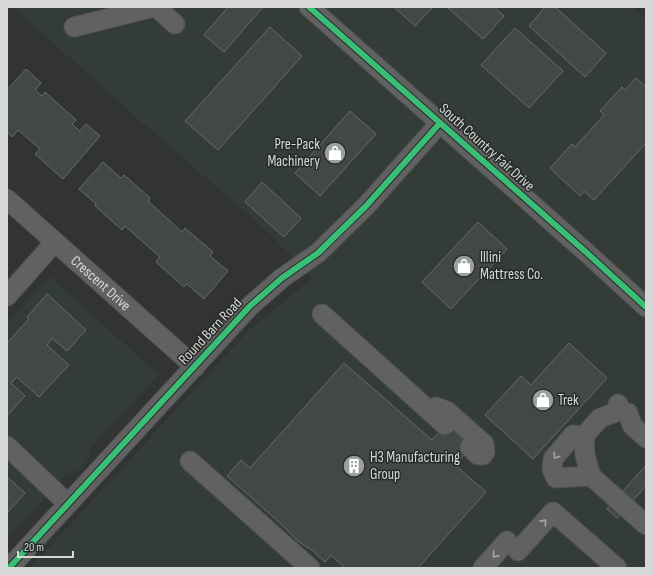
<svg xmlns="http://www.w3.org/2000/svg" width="653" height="575" font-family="'Sofia Sans Condensed',sans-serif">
  <rect width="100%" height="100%" fill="#323433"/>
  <!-- built -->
  <g fill="#333c36">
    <polygon points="13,7 633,7 646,19 646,568 30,568 250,329 313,278 266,230 137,118"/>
    <polygon points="50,277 159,375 92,446 89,459 79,470 65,476 7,539 7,323"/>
  </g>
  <!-- building -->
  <g fill="#424945" stroke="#696a69">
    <polygon points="228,7 263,7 224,52 204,35"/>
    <polygon points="394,7 433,7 415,26"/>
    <polygon points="447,7 494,7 504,16 483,39"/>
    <polygon points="545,7 555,7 606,53 585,77 529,26"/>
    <polygon points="270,27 302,56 218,150 185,121"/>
    <polygon points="515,28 563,71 529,108 481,65"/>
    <polygon points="26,69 41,83 35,90 42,96 45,92 76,120 72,124 80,131 86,124 100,136 63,179 35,154 40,149 18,130 12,137 7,132 7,90"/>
    <polygon points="636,78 646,87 646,143 594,200 584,191 580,196 550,168 572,144 575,147 604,115 600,111 622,87 625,90"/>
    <polygon points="350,111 376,134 320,196 295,173"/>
    <polygon points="103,162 121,178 124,175 150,198 148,201 182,232 185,228 213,252 210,256 228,271 204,299 187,284 184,287 156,262 160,257 125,226 122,230 95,206 96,204 79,189"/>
    <polygon points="262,182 301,218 284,237 245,202"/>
    <polygon points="478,222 507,249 451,309 422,282"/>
    <polygon points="47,294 86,330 67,351 52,338 47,345 69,365 39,397 17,377 11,383 25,396 7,416 7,343 29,319 27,317"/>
    <polygon points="569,343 607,378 533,459 485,415 521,376 531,385"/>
    <polygon points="344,363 432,440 450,420 474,443 455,465 486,492 418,568 345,568 331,555 325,562 312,550 299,542 281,524 227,476 241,460 250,468"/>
    <polygon points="646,465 646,486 617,518 607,509"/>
    <polygon points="7,477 25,493 7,513"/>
  </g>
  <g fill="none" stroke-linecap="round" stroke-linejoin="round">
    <!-- minor casing -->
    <g stroke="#4f5150" stroke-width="21">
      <g id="minor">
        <polyline points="156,7 175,24"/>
        <polyline points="309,7 587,253 646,307"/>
        <polyline points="74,27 154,7"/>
        <path id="s1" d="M7 199 195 367"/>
        <polyline points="7,296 55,242"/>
        <polyline points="322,314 445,425"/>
        <polyline points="618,404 621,410 626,413 628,413 632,425 646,438"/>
        <polyline points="436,407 447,411 484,444 485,452 483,455 478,455 470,447"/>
        <polyline points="622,410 600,418 584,436 585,455 591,476 646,525"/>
        <polyline points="584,436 573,435 553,459 552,469 556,478 591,476"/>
        <polyline points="7,446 68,504"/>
        <polyline points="190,461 310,568"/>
        <polyline points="518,551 553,512 617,568"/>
        <polyline points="9,568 250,306 282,278 318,253 366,206 440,123"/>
        <polyline points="483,568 507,541"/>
      </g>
    </g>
    <!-- minor -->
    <use href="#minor" stroke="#606160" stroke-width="19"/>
    <!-- cycleway casing -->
    <g stroke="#272b28" stroke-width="8">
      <g id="cycleway">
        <polyline points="309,7 587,253 646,307"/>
        <polyline points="9,568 250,306 282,278 318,253 366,206 440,123"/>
      </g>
    </g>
    <!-- cycleway -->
    <use href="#cycleway" stroke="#3abd76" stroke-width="6"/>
  </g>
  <!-- one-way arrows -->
  <defs><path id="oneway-chevron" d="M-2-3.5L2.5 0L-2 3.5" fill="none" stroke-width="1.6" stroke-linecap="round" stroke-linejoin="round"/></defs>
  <g stroke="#a6a8a7">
    <use href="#oneway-chevron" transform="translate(556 456) rotate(124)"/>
    <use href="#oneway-chevron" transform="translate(544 522) rotate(-48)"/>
    <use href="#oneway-chevron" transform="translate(495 555) rotate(132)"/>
  </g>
  <!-- icons -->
  <defs>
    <g id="shop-disc" transform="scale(1.15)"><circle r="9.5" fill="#9c9f9d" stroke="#272b28"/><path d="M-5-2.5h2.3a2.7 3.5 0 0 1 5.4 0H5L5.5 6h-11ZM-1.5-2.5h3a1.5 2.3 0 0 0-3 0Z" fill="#fff"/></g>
    <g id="building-disc" transform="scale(1.15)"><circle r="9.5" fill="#9c9f9d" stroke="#272b28"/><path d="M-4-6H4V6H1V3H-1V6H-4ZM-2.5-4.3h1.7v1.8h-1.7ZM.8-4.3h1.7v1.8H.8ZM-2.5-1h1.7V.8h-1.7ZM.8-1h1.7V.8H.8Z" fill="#fff"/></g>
  </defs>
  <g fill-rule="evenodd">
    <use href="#shop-disc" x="335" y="153"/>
    <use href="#shop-disc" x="464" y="266"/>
    <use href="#shop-disc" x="543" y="400"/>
    <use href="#building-disc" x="354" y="466"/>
  </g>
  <g text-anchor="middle" stroke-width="3" stroke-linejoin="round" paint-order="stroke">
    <!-- poi labels -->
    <g font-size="15" fill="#d5d8d6" stroke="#272b28" text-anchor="start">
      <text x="320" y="149" text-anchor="end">Pre-Pack<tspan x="320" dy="17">Machinery</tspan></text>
      <text x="480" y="262">Illini<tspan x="480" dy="17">Mattress Co.</tspan></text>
      <text x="558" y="405">Trek</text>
      <text x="370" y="462">H3 Manufacturing<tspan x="370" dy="17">Group</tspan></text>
    </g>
    <!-- street labels -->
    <g font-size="15" fill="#d5d8d6" stroke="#272b28">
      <text transform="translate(487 147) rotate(42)" y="5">South Country Fair Drive</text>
      <text dy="5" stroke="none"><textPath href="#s1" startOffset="126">Crescent Drive</textPath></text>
      <text transform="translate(210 331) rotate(-47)" y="5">Round Barn Road</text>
    </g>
  </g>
  <!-- border -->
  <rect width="653" height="575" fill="none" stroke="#d5d8d6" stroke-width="16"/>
  <!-- scale -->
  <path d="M18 551v6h55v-6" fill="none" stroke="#d5d8d6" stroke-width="2"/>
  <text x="24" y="551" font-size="12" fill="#d5d8d6" stroke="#272b28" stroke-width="3" paint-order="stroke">20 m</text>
</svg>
